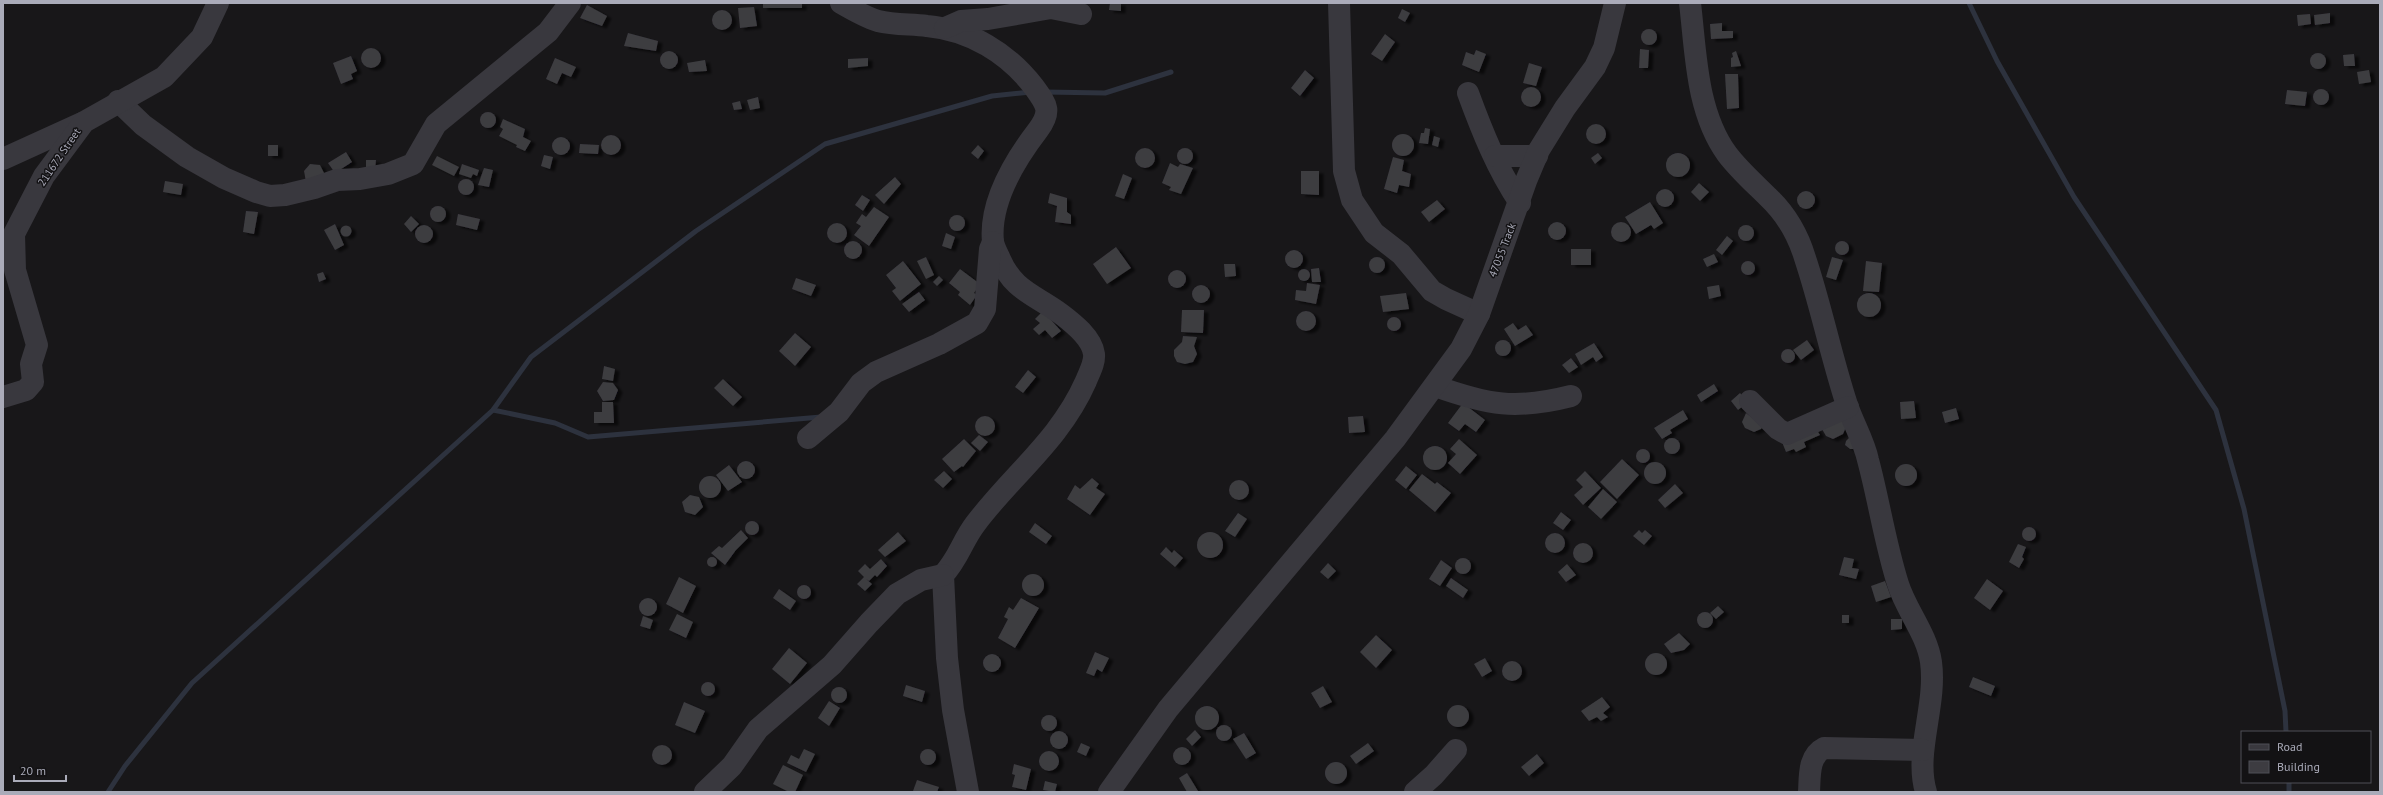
<svg xmlns="http://www.w3.org/2000/svg" width="2383" height="795" font-family="'PT Sans',sans-serif">
  <defs>
    <filter id="shadow"><feDropShadow dx="4.5" dy="2.5" stdDeviation="1" flood-color="#0009"/></filter>
  </defs>
  <rect width="100%" height="100%" fill="#181719"/>
  <g fill="none" stroke-linecap="round" stroke-linejoin="round">
    <!-- stream -->
    <g stroke="#2d323e" stroke-width="5">
      <polyline points="1969,3 1997,61 2074,197 2216,410 2244,509 2285,711 2286,732"/>
      <polyline points="1045,92 1105,93 1171,72"/>
      <polyline points="493,410 555,423 588,437 821,417"/>
      <polyline points="2289,782 2289,792"/>
      <polyline points="108,792 125,766 192,683 493,410 531,357 696,231 825,144 992,96 1031,92"/>
    </g>
  </g>
  <!-- building -->
  <g fill="#3d3c41" filter="url(#shadow)">
    <rect x="763" y="3" width="39" height="5"/>
    <polygon points="1110,3 1121,3 1121,11 1109,10"/>
    <polygon points="587,5 607,16 602,26 580,18"/>
    <polygon points="754,7 757,26 740,28 738,8"/>
    <polygon points="1402,9 1410,13 1405,22 1398,18"/>
    <circle cx="722" cy="20" r="10"/>
    <polygon points="2330,13 2330,23 2315,25 2314,15"/>
    <polygon points="2310,14 2311,24 2298,26 2297,15"/>
    <polygon points="1722,23 1722,31 1733,31 1733,38 1711,39 1710,24"/>
    <circle cx="1649" cy="37" r="8"/>
    <polygon points="628,33 658,41 656,51 624,46"/>
    <polygon points="1385,34 1395,42 1382,61 1371,54"/>
    <circle cx="371" cy="58" r="10"/>
    <polygon points="1640,49 1649,50 1648,68 1639,68"/>
    <polygon points="1476,50 1486,54 1479,72 1462,65 1466,52 1474,55"/>
    <circle cx="669" cy="60" r="9"/>
    <polygon points="1736,51 1741,66 1731,67 1731,58 1733,57 1732,53"/>
    <circle cx="2318" cy="61" r="8"/>
    <polygon points="2354,54 2355,66 2344,66 2343,55"/>
    <polygon points="351,56 357,71 351,74 353,79 341,84 333,63"/>
    <polygon points="555,58 576,67 571,77 562,73 557,84 546,79"/>
    <polygon points="868,58 868,66 848,68 848,59"/>
    <polygon points="705,60 707,71 689,72 687,63"/>
    <polygon points="1529,63 1542,67 1536,86 1523,83"/>
    <polygon points="1305,70 1314,78 1300,96 1291,88"/>
    <polygon points="2369,70 2371,82 2359,84 2357,72"/>
    <polygon points="1725,74 1738,74 1739,108 1727,109"/>
    <circle cx="1531" cy="97" r="10"/>
    <circle cx="2321" cy="97" r="8"/>
    <polygon points="2287,90 2307,92 2305,106 2285,104"/>
    <polygon points="758,97 760,108 750,110 747,100"/>
    <polygon points="740,101 742,109 734,110 732,103"/>
    <circle cx="488" cy="120" r="8"/>
    <polygon points="503,119 525,129 523,137 531,141 525,151 516,147 517,145 499,136 503,129 500,127"/>
    <circle cx="1596" cy="134" r="10"/>
    <polygon points="1425,128 1430,129 1428,144 1419,143 1421,133 1424,133"/>
    <circle cx="1403" cy="145" r="11"/>
    <circle cx="611" cy="145" r="10"/>
    <polygon points="1434,136 1440,138 1438,147 1432,145"/>
    <circle cx="561" cy="146" r="9"/>
    <polygon points="580,144 599,145 598,154 579,153"/>
    <rect x="268" y="145" width="10" height="11"/>
    <polygon points="978,145 984,151 978,159 971,153"/>
    <circle cx="1145" cy="158" r="10"/>
    <circle cx="1185" cy="156" r="8"/>
    <polygon points="346,152 352,162 335,173 328,163"/>
    <polygon points="1598,153 1602,158 1595,164 1591,158"/>
    <circle cx="1678" cy="165" r="12"/>
    <polygon points="544,155 553,157 550,169 541,166"/>
    <polygon points="437,156 459,167 454,176 432,165"/>
    <polygon points="1393,157 1404,160 1402,171 1411,174 1409,187 1399,185 1397,193 1384,189"/>
    <polygon points="366,160 376,160 375,170 366,170"/>
    <polygon points="1170,163 1178,167 1180,164 1193,168 1181,194 1169,190 1171,187 1162,183"/>
    <polygon points="310,164 320,165 325,175 306,182 304,171"/>
    <polygon points="462,164 479,170 477,176 473,174 471,178 459,174"/>
    <polygon points="484,168 493,170 489,187 478,185"/>
    <polygon points="1301,171 1319,171 1319,195 1301,194"/>
    <polygon points="1123,174 1132,178 1124,199 1115,196"/>
    <polygon points="895,177 901,184 884,204 875,195"/>
    <circle cx="466" cy="187" r="8"/>
    <polygon points="165,181 183,184 181,195 163,192"/>
    <polygon points="1699,183 1709,192 1700,201 1691,192"/>
    <circle cx="1665" cy="198" r="9"/>
    <circle cx="1806" cy="200" r="9"/>
    <polygon points="1050,193 1067,198 1067,212 1071,215 1071,224 1055,222 1057,206 1048,203"/>
    <polygon points="862,195 870,200 863,211 855,205"/>
    <polygon points="1437,200 1445,209 1429,222 1421,212"/>
    <polygon points="1650,202 1663,223 1654,229 1651,225 1636,234 1625,217"/>
    <circle cx="438" cy="214" r="8"/>
    <polygon points="874,207 889,217 869,246 854,235 861,226 856,223 862,214 866,217"/>
    <polygon points="246,211 258,212 254,234 243,232"/>
    <polygon points="458,214 480,219 477,230 456,225"/>
    <circle cx="957" cy="223" r="8"/>
    <polygon points="411,216 419,224 411,232 404,224"/>
    <circle cx="1621" cy="232" r="10"/>
    <circle cx="1557" cy="231" r="9"/>
    <circle cx="837" cy="233" r="10"/>
    <polygon points="335,224 344,245 335,250 324,230"/>
    <circle cx="424" cy="234" r="9"/>
    <circle cx="1746" cy="233" r="8"/>
    <circle cx="346" cy="231" r="5.5"/>
    <polygon points="946,233 955,237 951,249 942,246"/>
    <polygon points="1727,236 1733,241 1722,255 1716,250"/>
    <circle cx="1842" cy="248" r="7"/>
    <circle cx="853" cy="250" r="9"/>
    <polygon points="1116,247 1131,268 1107,284 1093,264"/>
    <rect x="1571" y="249" width="20" height="16"/>
    <circle cx="1294" cy="259" r="9"/>
    <polygon points="1714,254 1718,262 1707,267 1703,259"/>
    <polygon points="926,257 934,275 926,279 917,261"/>
    <polygon points="1832,257 1843,260 1836,280 1826,277"/>
    <circle cx="1377" cy="265" r="8"/>
    <circle cx="1748" cy="268" r="7"/>
    <polygon points="903,261 921,284 900,301 892,291 896,288 886,275"/>
    <polygon points="1866,261 1882,263 1879,292 1863,291"/>
    <polygon points="1224,264 1235,264 1236,276 1225,277"/>
    <polygon points="1319,268 1321,282 1312,282 1311,269"/>
    <circle cx="1304" cy="275" r="6"/>
    <polygon points="960,269 980,284 974,293 977,295 970,305 958,295 960,292 949,283"/>
    <circle cx="1177" cy="279" r="9"/>
    <polygon points="323,272 326,279 319,282 317,274"/>
    <polygon points="939,276 943,280 937,286 933,282"/>
    <polygon points="796,278 816,285 811,296 792,289"/>
    <polygon points="1307,283 1320,285 1316,304 1295,300 1296,290 1306,291"/>
    <polygon points="1719,285 1721,296 1709,299 1707,287"/>
    <circle cx="1201" cy="294" r="9"/>
    <polygon points="919,292 925,300 909,312 902,304"/>
    <polygon points="1406,293 1409,309 1383,312 1380,296"/>
    <circle cx="1869" cy="305" r="12"/>
    <polygon points="1182,310 1204,310 1203,333 1181,332"/>
    <circle cx="1306" cy="321" r="10"/>
    <polygon points="1043,311 1061,331 1052,338 1045,330 1039,335 1033,329 1040,323 1035,319"/>
    <circle cx="1394" cy="324" r="7"/>
    <polygon points="1513,323 1518,330 1526,325 1533,335 1515,346 1504,329"/>
    <polygon points="795,333 811,347 795,366 779,351"/>
    <polygon points="1183,336 1197,337 1194,346 1197,354 1193,362 1185,364 1177,362 1174,356 1174,350 1182,342"/>
    <circle cx="1503" cy="348" r="8"/>
    <polygon points="1807,340 1814,350 1801,360 1793,350"/>
    <polygon points="1594,343 1603,357 1596,362 1593,357 1581,365 1575,354"/>
    <circle cx="1788" cy="356" r="7"/>
    <polygon points="1571,358 1578,367 1569,373 1562,365"/>
    <polygon points="604,366 615,369 613,381 602,379"/>
    <polygon points="1028,370 1036,377 1023,393 1015,387"/>
    <polygon points="723,379 742,397 733,406 714,388"/>
    <polygon points="603,382 613,383 618,390 614,400 603,401 597,391"/>
    <polygon points="1714,384 1718,391 1701,402 1697,395"/>
    <polygon points="1740,393 1748,402 1738,410 1731,401"/>
    <polygon points="1914,401 1916,418 1901,419 1900,402"/>
    <polygon points="602,402 613,402 614,423 594,423 594,412 602,412"/>
    <polygon points="1463,403 1485,420 1476,432 1465,424 1459,431 1448,423"/>
    <polygon points="1956,408 1959,419 1945,423 1942,412"/>
    <polygon points="1683,410 1688,419 1670,430 1672,433 1662,439 1654,428"/>
    <polygon points="1746,413 1763,426 1761,429 1754,432 1745,428 1742,422"/>
    <polygon points="1363,416 1365,432 1349,433 1348,417"/>
    <circle cx="985" cy="426" r="10"/>
    <polygon points="1840,418 1846,427 1843,434 1833,439 1826,436 1822,429"/>
    <polygon points="1813,424 1820,435 1804,442 1806,447 1796,452 1794,449 1786,452 1782,442"/>
    <polygon points="979,435 988,442 980,451 971,443"/>
    <polygon points="1850,437 1854,449 1850,449 1845,445 1846,441"/>
    <circle cx="1672" cy="446" r="8"/>
    <polygon points="964,439 976,451 963,467 962,466 954,472 942,459"/>
    <polygon points="1459,439 1477,455 1460,474 1448,463 1456,454 1450,449"/>
    <circle cx="1435" cy="458" r="12"/>
    <circle cx="1643" cy="456" r="7"/>
    <polygon points="1622,459 1639,475 1617,499 1600,482"/>
    <circle cx="746" cy="470" r="9"/>
    <circle cx="1655" cy="473" r="11"/>
    <circle cx="1906" cy="475" r="11"/>
    <polygon points="729,465 742,482 728,491 716,475"/>
    <polygon points="1406,466 1417,475 1406,489 1395,480"/>
    <polygon points="944,471 952,479 943,488 934,480"/>
    <polygon points="1585,471 1601,488 1583,505 1574,495 1583,487 1576,480"/>
    <polygon points="1422,474 1435,484 1437,482 1451,493 1435,512 1409,490"/>
    <circle cx="710" cy="487" r="11"/>
    <polygon points="1092,478 1099,484 1096,488 1105,494 1090,515 1067,499 1075,485 1080,489"/>
    <circle cx="1239" cy="490" r="10"/>
    <polygon points="1675,484 1683,493 1665,508 1658,500"/>
    <polygon points="1603,489 1617,502 1601,519 1588,507"/>
    <polygon points="690,495 699,497 703,507 695,515 685,512 682,502"/>
    <polygon points="1561,512 1571,520 1563,530 1553,523"/>
    <polygon points="1238,513 1247,519 1235,537 1225,531"/>
    <circle cx="752" cy="528" r="7"/>
    <polygon points="1035,523 1052,536 1046,544 1029,532"/>
    <circle cx="2029" cy="534" r="7"/>
    <polygon points="741,530 748,538 736,550 725,565 711,553 719,546 722,548"/>
    <polygon points="1639,530 1642,533 1645,530 1652,536 1644,545 1633,536"/>
    <circle cx="1210" cy="545" r="13"/>
    <polygon points="898,532 906,541 885,557 878,550"/>
    <circle cx="1555" cy="543" r="10"/>
    <circle cx="1583" cy="553" r="10"/>
    <polygon points="2018,544 2026,547 2022,557 2024,559 2019,568 2009,562"/>
    <polygon points="1166,547 1172,553 1174,550 1183,558 1175,567 1160,554"/>
    <circle cx="712" cy="562" r="5"/>
    <polygon points="1844,557 1854,559 1852,568 1859,569 1856,579 1839,575"/>
    <circle cx="1463" cy="566" r="8"/>
    <polygon points="881,559 887,566 877,577 875,575 869,581 866,579 872,584 865,591 857,584 864,577 858,571 865,564 870,569"/>
    <polygon points="1441,560 1452,568 1440,586 1429,579"/>
    <polygon points="1328,563 1336,571 1328,579 1320,572"/>
    <polygon points="1567,564 1576,575 1566,582 1558,572"/>
    <circle cx="1033" cy="585" r="11"/>
    <polygon points="679,577 696,586 683,613 666,604"/>
    <polygon points="1451,578 1468,590 1463,598 1446,586"/>
    <polygon points="1987,579 2003,591 1990,610 1974,598"/>
    <polygon points="1885,581 1891,597 1876,602 1871,586"/>
    <circle cx="804" cy="592" r="7"/>
    <polygon points="779,589 796,601 790,610 773,598"/>
    <circle cx="648" cy="607" r="9"/>
    <polygon points="1021,598 1039,608 1015,648 998,638 1008,619 1004,617 1009,607 1013,610"/>
    <polygon points="1718,606 1724,612 1716,619 1710,613"/>
    <circle cx="1705" cy="620" r="8"/>
    <polygon points="677,614 693,622 686,638 669,630"/>
    <rect x="1842" y="615" width="7" height="8"/>
    <polygon points="643,616 653,620 650,629 640,626"/>
    <polygon points="1891,619 1902,619 1902,629 1891,630"/>
    <polygon points="1679,633 1690,644 1684,650 1671,653 1664,644"/>
    <polygon points="1376,635 1392,650 1376,668 1360,652"/>
    <polygon points="789,648 807,663 790,684 772,669"/>
    <polygon points="1095,652 1109,658 1102,672 1097,669 1094,676 1086,673"/>
    <circle cx="1656" cy="664" r="11"/>
    <circle cx="992" cy="663" r="9"/>
    <polygon points="1485,658 1492,671 1482,677 1474,664"/>
    <circle cx="1512" cy="671" r="10"/>
    <polygon points="1973,677 1995,686 1991,696 1969,687"/>
    <circle cx="708" cy="689" r="7"/>
    <polygon points="906,685 925,691 922,702 903,696"/>
    <polygon points="1323,686 1332,702 1320,708 1311,693"/>
    <circle cx="839" cy="695" r="8"/>
    <polygon points="1602,697 1610,707 1603,713 1608,717 1601,721 1597,717 1589,721 1581,711"/>
    <polygon points="829,701 840,708 829,726 818,718"/>
    <polygon points="684,702 705,711 695,733 675,725"/>
    <circle cx="1458" cy="716" r="11"/>
    <circle cx="1207" cy="718" r="12"/>
    <circle cx="1049" cy="723" r="8"/>
    <circle cx="1224" cy="733" r="8"/>
    <polygon points="1195,730 1201,737 1192,746 1186,739"/>
    <circle cx="1059" cy="740" r="9"/>
    <polygon points="1244,733 1256,753 1246,759 1233,739"/>
    <polygon points="1081,743 1090,747 1086,756 1077,752"/>
    <polygon points="1368,743 1374,751 1356,764 1350,756"/>
    <circle cx="662" cy="755" r="10"/>
    <circle cx="1182" cy="756" r="9"/>
    <circle cx="928" cy="757" r="8"/>
    <polygon points="804,749 815,754 806,772 787,763 791,755 799,759"/>
    <circle cx="1049" cy="761" r="10"/>
    <polygon points="1537,754 1544,763 1529,776 1521,767"/>
    <circle cx="1336" cy="773" r="11"/>
    <polygon points="1014,764 1031,769 1026,790 1012,787 1015,775 1012,774"/>
    <polygon points="783,765 803,775 795,792 789,792 773,784"/>
    <polygon points="1187,773 1198,791 1195,792 1187,792 1179,778"/>
    <polygon points="917,780 939,787 937,792 913,791"/>
    <polygon points="1045,781 1057,784 1055,792 1043,790"/>
  </g>
  <g fill="none" stroke-linecap="round" stroke-linejoin="round">
    <!-- minor -->
    <g stroke="#39383e" stroke-width="22">
      <path d="M841 3C853 10 865 17 878 21 894 25 911 24 927 26 970 30 1008 53 1034 87 1047 105 1052 111 1038 130 1015 160 989 203 993 242 994 247 997 253 999 257 1013 291 1034 294 1061 314 1073 323 1092 338 1094 354 1095 363 1089 373 1086 381 1060 440 1013 474 976 523 962 541 959 558 943 575L947 658 953 710 968 792"/>
      <polyline points="1339,3 1344,171 1352,200 1374,233 1401,254 1432,291 1446,299 1479,314"/>
      <path d="M1690 3C1696 53 1696 111 1727 154 1739 170 1754 183 1768 197 1785 213 1798 235 1805 258 1821 306 1831 356 1847 405 1853 423 1864 441 1868 460 1879 501 1885 543 1898 584 1906 610 1927 634 1931 662 1937 705 1914 753 1926 792"/>
      <polyline points="945,28 961,21 988,19 1051,8 1081,14"/>
      <path d="M1468 93C1482 131 1497 169 1520 203"/>
      <polyline points="118,101 143,125 187,157 224,178 256,192 270,196 285,195 314,188 337,180 360,179 388,174 413,164 436,124 548,32 570,3"/>
      <polyline points="1495,156 1537,156"/>
      <polyline points="3,159 82,123"/>
      <path d="M1435 386C1488 405 1516 410 1571 396"/>
      <polyline points="3,397 26,390 33,382 31,364 37,345 15,270 14,234 44,176 84,122 164,77 202,37 218,3"/>
      <polyline points="1750,401 1778,429 1787,434 1848,407"/>
      <polyline points="808,438 839,412 861,383 876,372 939,344 977,323 985,309 990,249 993,242"/>
      <polyline points="705,792 732,766 758,729 832,665 869,623 897,594 921,580 943,575"/>
      <polyline points="1109,792 1168,709 1395,439 1461,349 1479,314 1526,181 1539,150 1565,108 1595,67 1604,48 1615,3"/>
      <polyline points="1415,792 1434,775 1456,750"/>
      <path d="M1809 792C1810 777 1808 756 1824 748L1923 750"/>
    </g>
  </g>
  <g text-anchor="middle" stroke-width="3" stroke-linejoin="round" paint-order="stroke">
    <!-- street labels -->
    <g font-size="11" fill="#aaabb9" stroke="#131214">
      <text transform="translate(59 157) rotate(-56)" y="4">211672 Street</text>
      <text transform="translate(1502 250) rotate(-69)" y="4">47055 Track</text>
    </g>
  </g>
  <!-- border -->
  <rect width="2383" height="795" fill="none" stroke="#aaabb9" stroke-width="8"/>
  <!-- legend -->
  <rect x="2241" y="731" width="130" height="52" fill="#131214" stroke="#4f4f56"/>
  <rect x="2249" y="744" width="20" height="6" fill="#39383e" stroke="#4f4f56"/>
  <text x="2277" y="751" font-size="12" fill="#aaabb9">Road</text>
  <rect x="2249" y="761" width="20" height="12" fill="#3d3c41" stroke="#4f4f56"/>
  <text x="2277" y="771" font-size="12" fill="#aaabb9">Building</text>
  <!-- scale -->
  <path d="M14 775v6h52v-6" fill="none" stroke="#aaabb9" stroke-width="2"/>
  <text x="20" y="775" font-size="12" fill="#aaabb9" stroke="#131214" stroke-width="3" paint-order="stroke">20 m</text>
</svg>
